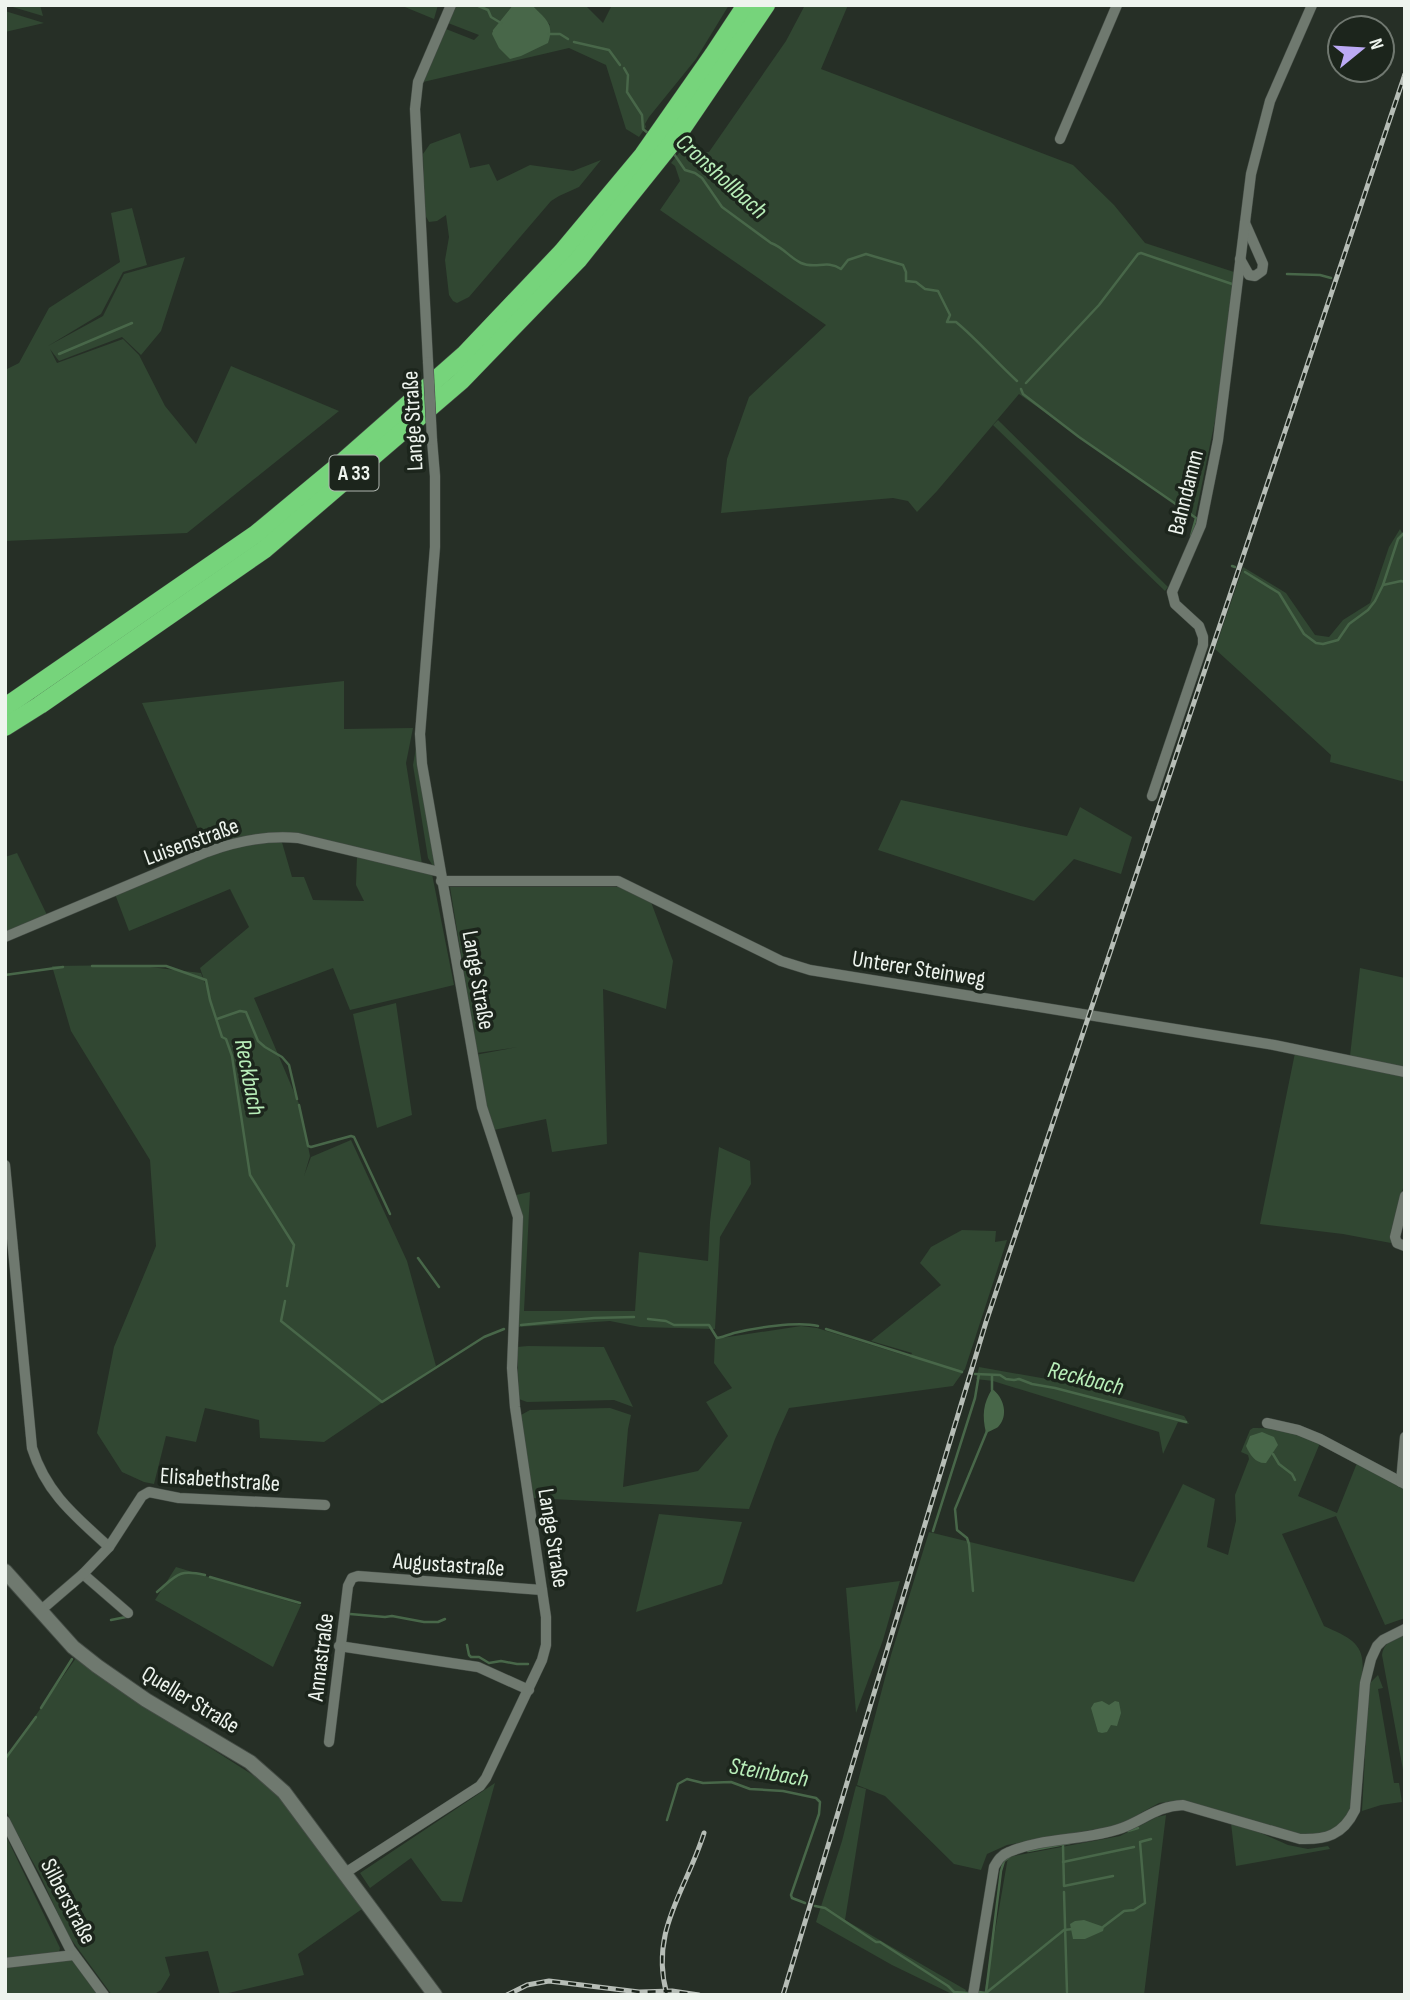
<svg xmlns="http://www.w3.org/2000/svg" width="1410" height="2000" font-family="'Sofia Sans Condensed',sans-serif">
  <rect width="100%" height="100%" fill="#262f26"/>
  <!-- green -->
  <g fill="#314732">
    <polygon points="6,5 40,5 43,16"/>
    <polygon points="400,5 438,5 434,19"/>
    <polygon points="457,5 513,5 492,32 550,25 532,5 585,5 603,23 612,5 729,5 696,59 649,117 645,124 646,127 639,137 626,129 606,65 569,48 423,82 446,29 474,40 479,35 448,23"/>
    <polygon points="805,5 848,5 821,69 1073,165 1114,205 1145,243 1234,272 1218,406 1195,518 1019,394 937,491 917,512 908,501 893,498 721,513 727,459 749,397 826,325 660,210 680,181 675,166 671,163 679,153 709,152 786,41"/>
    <polygon points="5,11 44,23 5,32"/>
    <polygon points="460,133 470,168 489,164 497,181 530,165 573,171 601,160 579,187 559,196 551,201 469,297 457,303 453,301 449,295 445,260 449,237 446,215 437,221 429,222 425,215 423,154 430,144"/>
    <polygon points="132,208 147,265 123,272 101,314 48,346 103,316 124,274 185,257 161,331 141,355 122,337 59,361 50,349 57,363 123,339 139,355 165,406 196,444 231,366 339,411 187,533 5,541 5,370 19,363 49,308 120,262 111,213"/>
    <polygon points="998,420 1168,587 1165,591 993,425"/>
    <polygon points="1400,529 1405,538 1405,782 1330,762 1331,755 1215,649 1243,567 1286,593 1315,635 1329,637 1343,620 1370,603 1389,547"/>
    <polygon points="344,681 344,729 413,728 406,763 422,864 302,836 207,849 142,703"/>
    <polygon points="417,742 435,866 433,866 428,858 413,765"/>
    <polygon points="901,800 1067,836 1080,807 1132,837 1121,874 1074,859 1034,901 878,850"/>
    <polygon points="281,839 292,877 304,877 313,900 364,901 356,885 357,857 432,874 454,985 350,1010 333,968 254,998 300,1106 310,1156 304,1176 311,1157 351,1140 407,1261 436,1366 324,1442 260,1438 259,1420 205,1408 196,1442 166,1436 154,1484 144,1482 122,1472 97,1433 114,1347 156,1246 150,1160 71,1031 52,966 133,965 201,973 208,991 200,968 249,927 230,889 129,931 115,894 231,846"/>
    <polygon points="17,853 47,915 5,933 5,857"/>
    <polygon points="450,887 619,887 651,902 673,961 666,1009 603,989 607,1144 552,1152 546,1119 494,1130 485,1108 475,1055 518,1047 477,1053"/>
    <polygon points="1360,968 1405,978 1405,1069 1350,1056"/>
    <polygon points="396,1003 412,1115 377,1128 353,1014"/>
    <polygon points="1295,1053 1405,1076 1405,1179 1391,1243 1343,1234 1260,1224"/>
    <polygon points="719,1147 750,1161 751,1184 720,1237 715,1329 640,1327 610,1321 517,1327 522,1216 516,1195 530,1192 524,1311 635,1311 639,1252 708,1261 710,1222"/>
    <polygon points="962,1230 996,1231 995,1242 1007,1240 965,1369 953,1386 789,1408 775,1439 749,1509 532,1498 521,1415 530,1410 610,1408 631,1415 628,1429 623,1487 698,1471 728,1436 706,1402 732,1388 714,1363 715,1339 801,1326 817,1328 910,1357 912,1353 871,1341 941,1285 920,1263 931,1247"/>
    <polygon points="528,1346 604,1347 633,1407 614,1400 527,1402 519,1399 517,1347"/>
    <polygon points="979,1367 1064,1382 1184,1416 1189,1424 1178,1422 1163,1454 1159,1432 993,1381 976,1379"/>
    <path d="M1253 1428C1277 1427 1297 1435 1320 1443L1298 1496 1337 1513 1357 1463 1405 1489V1618L1385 1625 1336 1516 1282 1534 1324 1626C1353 1639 1368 1645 1361 1681L1353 1804 1343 1821 1334 1829 1326 1834 1302 1836 1183 1800 1159 1803 1119 1825 1007 1845 987 1854 981 1870 954 1864 885 1796 857 1785 891 1655 929 1532 1134 1582 1183 1484 1215 1499 1207 1547 1228 1555 1236 1521 1235 1495 1249 1459 1248 1455 1241 1452 1250 1430Z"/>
    <polygon points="659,1514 742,1522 722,1584 636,1612"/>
    <polygon points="176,1567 301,1605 273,1667 155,1600"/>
    <polygon points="900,1581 883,1640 856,1713 846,1588"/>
    <path d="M1405 1634V1781L1382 1655C1384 1642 1393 1639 1405 1634Z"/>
    <polygon points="76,1658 121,1691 264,1782 279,1796 362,1909 298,1954 304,1975 220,1995 208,1951 165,1957 170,1975 161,1990 153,1995 112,1995 68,1935 39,1873 14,1828 5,1808 5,1759"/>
    <polygon points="1378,1675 1383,1688 1378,1689 1394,1783 1399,1783 1402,1802 1381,1805 1362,1811 1369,1684"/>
    <polygon points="495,1783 462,1902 442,1901 411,1858 370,1888 360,1873"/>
    <polygon points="856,1786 866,1789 845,1920 966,1990 964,1995 954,1995 892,1965 816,1922 842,1841"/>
    <polygon points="1166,1815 1144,1995 984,1995 1008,1857 1120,1836 1157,1817"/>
    <polygon points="1231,1823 1261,1833 1288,1845 1308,1849 1328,1846 1330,1849 1236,1866"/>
    <polygon points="5,1834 60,1948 59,1952 5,1959"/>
    <polygon points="72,1960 100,1995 5,1995 5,1968"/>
  </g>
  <!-- water -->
  <g fill="#486749">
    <path d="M513 5H532C545 19 555 23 548 43L521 56 510 59 499 48 492 34 493 30Z"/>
    <path d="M992 1389C1004 1397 1009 1416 998 1427 997 1428 988 1432 986 1433 982 1415 983 1404 992 1389Z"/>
    <path d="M1262 1432 1274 1437 1278 1445 1266 1463C1256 1464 1250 1455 1246 1446L1250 1436Z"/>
    <polygon points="1102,1701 1109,1705 1115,1701 1119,1702 1121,1713 1117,1726 1111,1725 1107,1732 1102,1733 1098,1732 1091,1708 1094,1703"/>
    <polygon points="1084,1920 1104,1927 1103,1931 1085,1939 1073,1939 1070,1924 1075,1921"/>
  </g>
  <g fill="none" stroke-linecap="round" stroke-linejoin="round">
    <!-- stream -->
    <g stroke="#486749" stroke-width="2.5">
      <polyline points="476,5 488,10 491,17 501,23"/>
      <polyline points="549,34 560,34 568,39"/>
      <polyline points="574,42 609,50 620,65"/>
      <polyline points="624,68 628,75 627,92 642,115 643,129 649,134"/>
      <path d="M674 154 685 170 695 173 702 178 722 207 771 243C783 247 790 258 801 263 816 270 826 259 841 269L848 260 866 254 903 265 906 272V281L916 282 925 289 938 291 950 315 947 322H956C978 340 996 362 1017 381"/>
      <polyline points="1287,274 1320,275 1331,278"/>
      <polyline points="59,354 132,323"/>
      <polyline points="1026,383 1099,305 1138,254 1141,253 1232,284"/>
      <polyline points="1021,389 1023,394 1079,437 1196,518 1191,536"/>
      <polyline points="1232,566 1235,567"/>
      <polyline points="1245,572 1279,593 1304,634 1316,643 1323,644 1338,640 1349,624 1368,610 1375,601 1383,585 1401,581 1405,582"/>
      <polyline points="1383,585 1398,539 1405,532"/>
      <polyline points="92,966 166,966 206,980 210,1000 222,1037 226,1039 232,1056 250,1175 294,1245 287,1286"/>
      <polyline points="5,975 63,967"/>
      <polyline points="217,1019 240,1011 246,1012 258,1041 265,1047 282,1057 289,1065 297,1099"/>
      <polyline points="299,1105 308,1146 311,1147 351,1136 354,1137 390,1214"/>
      <polyline points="418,1258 439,1287"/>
      <polyline points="285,1301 281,1321 382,1402 484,1337 504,1329"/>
      <path d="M648 1319 666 1321 674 1325H709L717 1338C723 1337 728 1335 734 1333 755 1328 797 1321 818 1326"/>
      <polyline points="521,1325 594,1318 634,1317"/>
      <polyline points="826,1329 962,1372"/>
      <polyline points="975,1374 1000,1375 1006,1379 1014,1380 1019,1379 1032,1384 1055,1388 1186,1422"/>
      <polyline points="992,1390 992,1375"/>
      <polyline points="1273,1454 1279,1464 1292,1474 1295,1480"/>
      <polyline points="933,1531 975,1398 979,1374"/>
      <polyline points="210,1577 300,1603"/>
      <polyline points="973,1591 969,1544 967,1538 957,1530 955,1509 987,1431"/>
      <path d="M157 1592C177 1575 178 1569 205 1575"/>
      <polyline points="350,1614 385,1617 392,1616 424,1622 438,1622 445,1619"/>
      <polyline points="111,1620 126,1617"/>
      <polyline points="467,1645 469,1655 471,1657 479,1657 489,1663 501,1661 517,1664 528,1664"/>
      <polyline points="41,1708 72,1659"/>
      <polyline points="5,1759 36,1717"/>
      <polyline points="667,1820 678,1784 687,1779 703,1783 731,1782 750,1789 783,1791 816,1798 820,1802 819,1814 791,1895 792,1898 805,1903"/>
      <polyline points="1128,1831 1138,1828"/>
      <polyline points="1063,1846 1064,1886 1113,1876"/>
      <polyline points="1028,1851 1070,1843"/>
      <polyline points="1063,1862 1134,1847"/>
      <polyline points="1064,1892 1067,1992"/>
      <polyline points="815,1906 825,1908 876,1942 880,1942 948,1986 954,1992 968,1993"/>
      <polyline points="1103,1927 1124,1911 1134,1910 1145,1903 1140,1842 1151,1839"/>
      <polyline points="979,1992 986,1993 985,1995"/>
      <polyline points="986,1993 1001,1871 1004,1861 1009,1857"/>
      <polyline points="986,1993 1064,1930 1073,1929"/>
    </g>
    <!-- street casing -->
    <g stroke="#444c45" stroke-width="11">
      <g id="street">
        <polyline points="1060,139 1117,5"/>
        <polyline points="1240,259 1249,275 1255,276 1262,271 1263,264 1245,223"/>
        <polyline points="428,362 415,109 418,82 451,5"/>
        <polyline points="1152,796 1203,645 1203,637 1199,626 1175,604 1172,592 1201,525 1218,440 1251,174 1270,101 1312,5"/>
        <polyline points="441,881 618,881 781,961 810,970 1274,1045 1405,1072"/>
        <path d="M5 937 207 852C237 841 266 835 298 838L440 872"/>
        <path d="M5 1165 32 1448C46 1493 75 1516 109 1547"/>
        <polyline points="1405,1196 1395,1237 1397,1243 1405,1246"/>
        <polyline points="1267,1423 1298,1430 1320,1439 1405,1484"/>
        <polyline points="1401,1482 1405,1437"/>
        <polyline points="83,1574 128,1613"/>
        <polyline points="40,1611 83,1574 109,1547 142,1496 149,1492 179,1498 325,1505"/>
        <polyline points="339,1646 478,1667 529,1690"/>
        <polyline points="329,1742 348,1586 352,1578 358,1576 542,1590"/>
        <polyline points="5,1821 70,1949 104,1995"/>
        <polyline points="345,1873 480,1786 486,1778 542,1660 546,1645 546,1617 515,1407 512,1368 518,1217 482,1107 422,764 420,734 435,547 435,476 432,440"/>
        <polyline points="5,1963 74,1955"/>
        <path d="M973 1995 994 1867C998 1860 1001 1855 1009 1852 1044 1837 1086 1841 1122 1828 1144 1820 1157 1806 1183 1805L1300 1839C1326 1840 1343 1835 1355 1810L1365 1683 1371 1659 1377 1646 1383 1640 1405 1629"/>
      </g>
    </g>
    <!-- secondary casing -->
    <g stroke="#444c45" stroke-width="16">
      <polyline id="secondary" points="5,1571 73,1647 97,1666 146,1700 250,1762 284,1792 435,1995"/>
    </g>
    <!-- highway casing -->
    <g stroke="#444c45" stroke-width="19">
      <g id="highway">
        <polyline points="5,707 256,534 338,466 465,354 562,252 643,155 713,55 746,5"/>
        <polyline points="5,727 40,705 265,549 461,381 578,260 675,139 766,5"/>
      </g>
    </g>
    <!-- street -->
    <use href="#street" stroke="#6f796f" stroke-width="10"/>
    <!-- secondary -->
    <use href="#secondary" stroke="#6f796f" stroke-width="14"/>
    <!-- highway -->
    <use href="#highway" stroke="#76d47b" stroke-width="18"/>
    <!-- rail casing -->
    <g stroke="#b6bdb6" stroke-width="5">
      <g id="rail">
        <polyline points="507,1995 527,1985 549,1981 639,1992 672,1991 699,1995"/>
        <path d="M667 1995C649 1931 686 1891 704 1833"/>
        <polyline points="783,1995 986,1322 1405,74"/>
      </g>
    </g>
    <!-- rail -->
    <use href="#rail" stroke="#1c251c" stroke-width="2.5" stroke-dasharray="8" stroke-linecap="butt"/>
    <!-- street-bridge casing -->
    <g stroke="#444c45" stroke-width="11" stroke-linecap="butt">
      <polyline id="street-bridge" points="428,362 432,440"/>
    </g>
    <!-- street-bridge -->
    <use href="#street-bridge" stroke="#6f796f" stroke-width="10"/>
  </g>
  <g text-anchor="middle" stroke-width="7" stroke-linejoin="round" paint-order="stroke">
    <!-- shield labels -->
    <rect fill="#1c251c" stroke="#afb6af" stroke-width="2" x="329.5" y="455.5" width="49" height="35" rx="5"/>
    <g font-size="21" font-weight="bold" fill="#eef4ee">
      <text x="354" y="480">A 33</text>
    </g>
    <!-- street labels -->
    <g font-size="23" fill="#eef4ee" stroke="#1c251c">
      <text transform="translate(412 421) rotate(-93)" y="8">Lange Straße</text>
      <text transform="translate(1185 492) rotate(-76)" y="8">Bahndamm</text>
      <text transform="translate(191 841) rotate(-20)" y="8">Luisenstraße</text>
      <text transform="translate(919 968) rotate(9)" y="8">Unterer Steinweg</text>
      <text transform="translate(479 980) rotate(80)" y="8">Lange Straße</text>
      <text transform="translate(220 1479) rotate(4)" y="8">Elisabethstraße</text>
      <text transform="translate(554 1538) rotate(81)" y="8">Lange Straße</text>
      <text transform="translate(449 1564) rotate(4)" y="8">Augustastraße</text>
      <text transform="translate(320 1657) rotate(-83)" y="8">Annastraße</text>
      <text transform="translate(191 1699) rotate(31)" y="8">Queller Straße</text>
      <text transform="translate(69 1901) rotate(62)" y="8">Silberstraße</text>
    </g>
    <!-- water labels -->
    <g font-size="24" font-style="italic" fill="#b8eeb9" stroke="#1c251c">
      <text transform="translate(722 176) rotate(42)" y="8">Cronshollbach</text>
      <text transform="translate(250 1077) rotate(79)" y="8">Reckbach</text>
      <text transform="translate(1086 1378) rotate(14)" y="8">Reckbach</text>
      <text transform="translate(769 1772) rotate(10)" y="8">Steinbach</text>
    </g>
  </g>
  <!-- border -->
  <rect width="1410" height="2000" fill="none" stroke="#eef4ee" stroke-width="14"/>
  <!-- north arrow -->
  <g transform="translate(1361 49) rotate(72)"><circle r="33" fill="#1c251c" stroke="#707870" stroke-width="2"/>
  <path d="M0-5L12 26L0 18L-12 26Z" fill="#bcaaf5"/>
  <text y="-10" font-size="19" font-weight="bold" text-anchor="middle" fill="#eef4ee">N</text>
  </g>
</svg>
